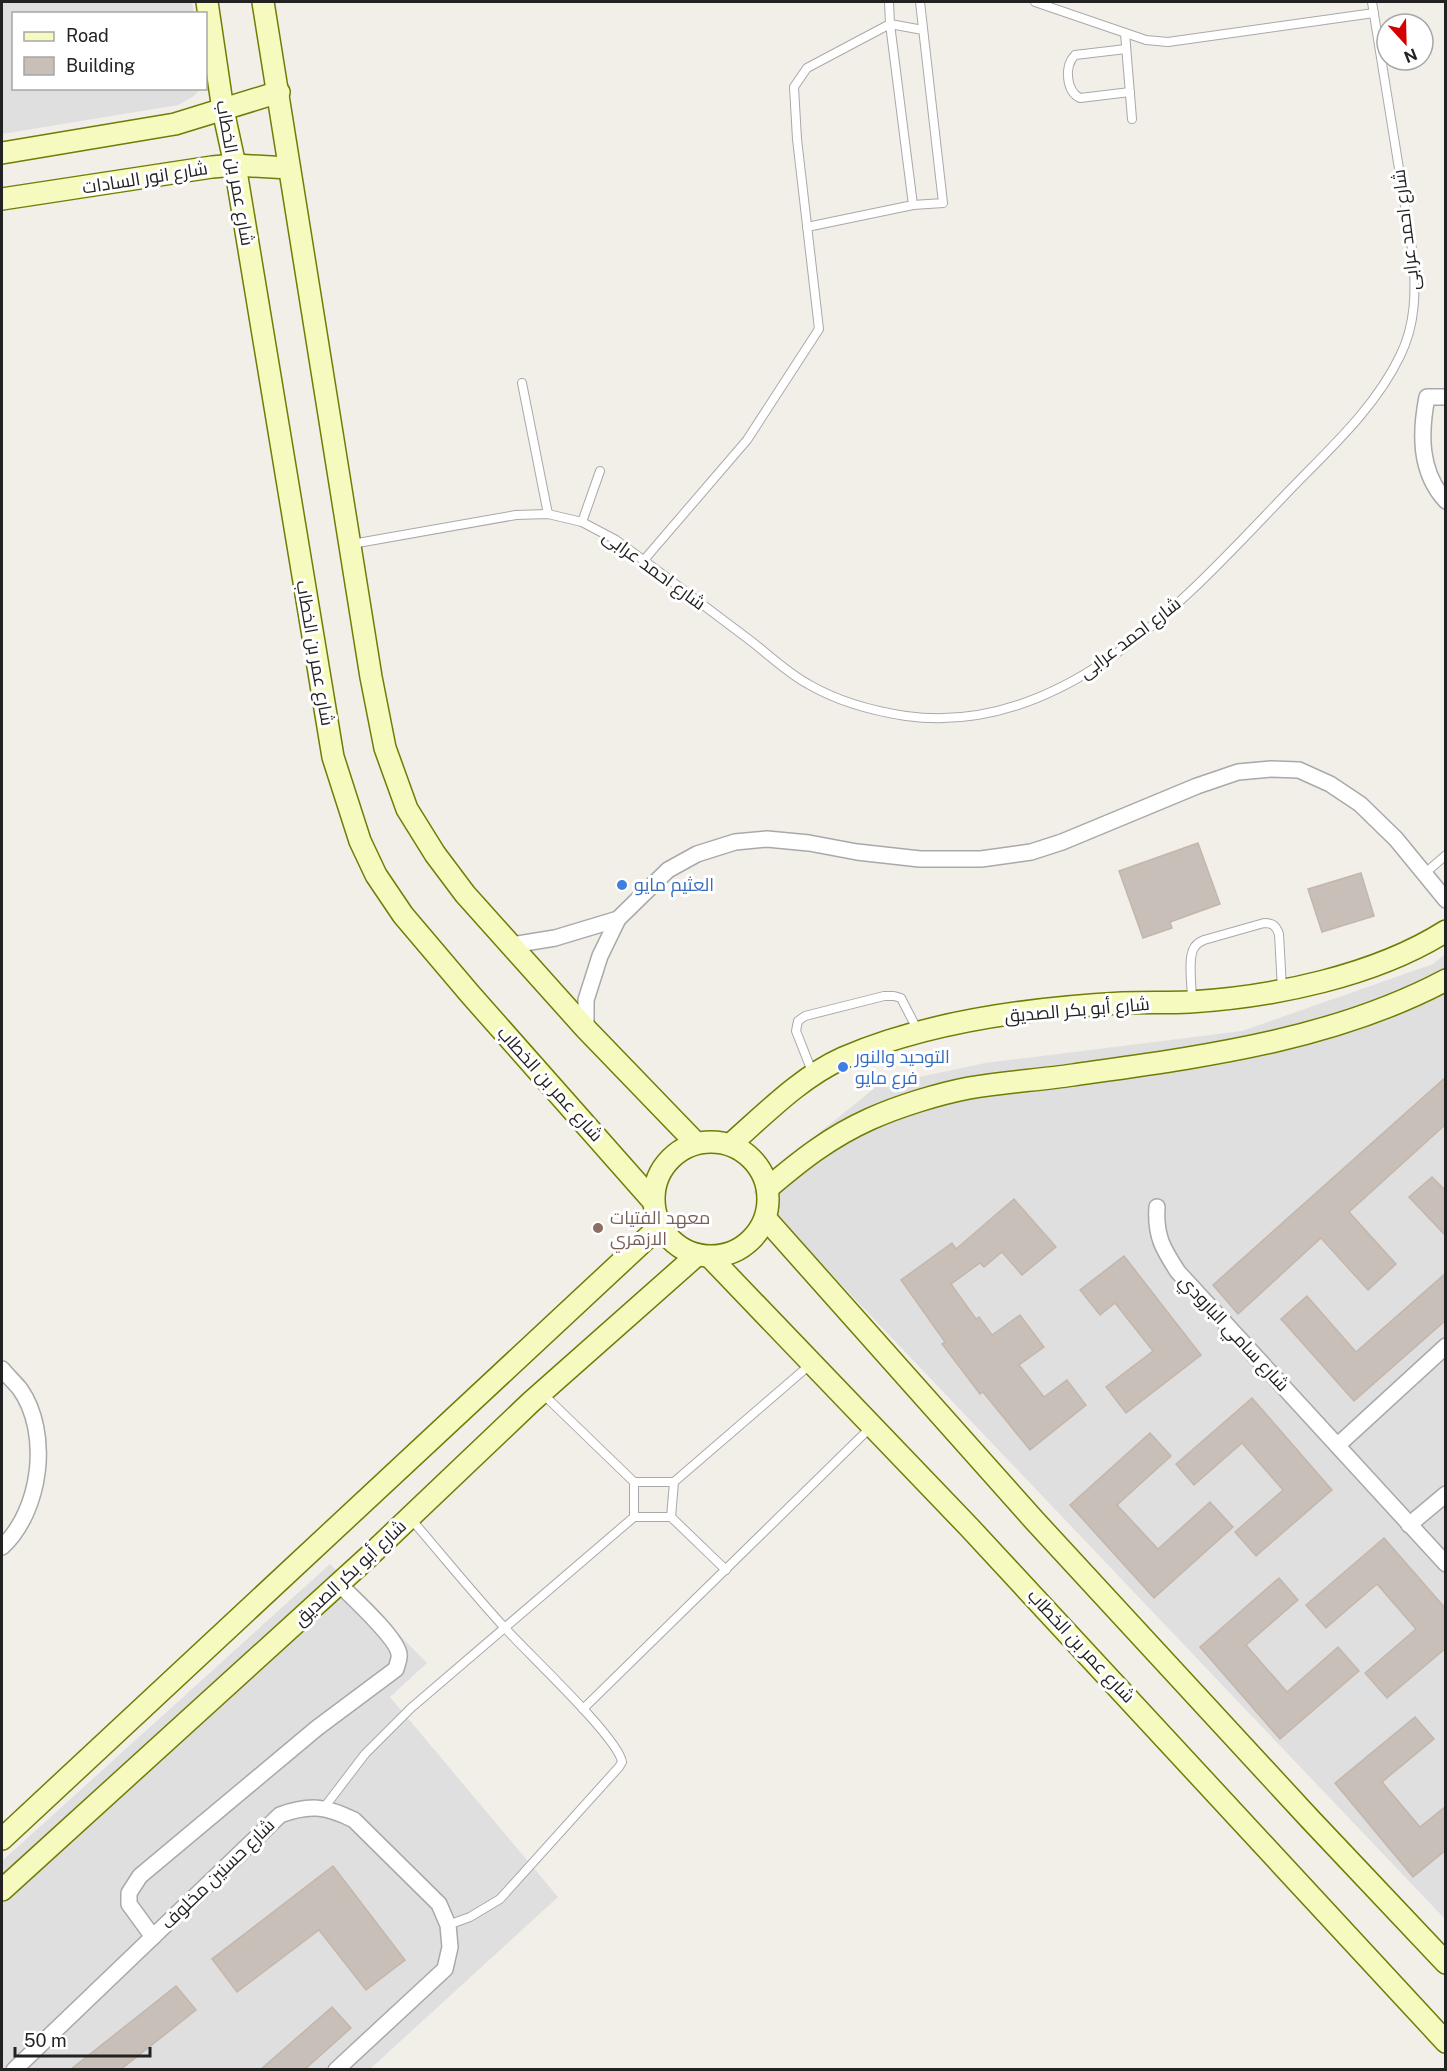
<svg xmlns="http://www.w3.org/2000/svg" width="1447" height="2071" font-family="'Public Sans',Cairo,sans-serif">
  <rect width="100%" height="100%" fill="#f2efe9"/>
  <!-- residential -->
  <g fill="#e0dfdf">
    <polygon points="2,2 192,2 194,13 14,14 14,88 200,89 194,96 178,105 2,134"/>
    <polygon points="1445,954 1445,1919 753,1192 792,1155 877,1086 985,1063 1242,1031 1433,964"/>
    <polygon points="330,1564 427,1663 390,1697 558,1897 370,2069 2,2069 2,1861"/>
  </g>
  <!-- building -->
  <g fill="#c7bfb8" stroke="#c4b6ab" stroke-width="1.5">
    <polygon points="1198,843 1220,904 1170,922 1172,928 1143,938 1119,871"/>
    <polygon points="1361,873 1374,916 1322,932 1308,889"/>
    <polygon points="1446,1077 1446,1124 1349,1212 1396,1264 1368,1290 1321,1238 1238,1314 1213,1285"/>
    <polygon points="1432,1177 1446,1191 1446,1236 1409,1197"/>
    <polygon points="1014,1199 1056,1247 1022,1275 1002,1252 984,1267 980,1263 951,1284 976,1319 979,1317 992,1335 1020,1315 1044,1347 1019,1365 1044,1397 1067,1380 1086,1405 1030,1450 983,1392 980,1394 942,1344 945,1342 901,1280 952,1243 956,1249"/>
    <polygon points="1124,1256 1201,1355 1126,1413 1106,1387 1153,1351 1115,1303 1100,1315 1080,1290"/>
    <polygon points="1446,1273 1446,1320 1354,1401 1281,1319 1307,1296 1356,1352"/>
    <polygon points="1252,1398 1332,1490 1256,1556 1235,1532 1283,1490 1242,1443 1194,1485 1176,1464"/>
    <polygon points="1150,1433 1171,1456 1117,1505 1158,1549 1210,1502 1233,1527 1154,1598 1070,1505"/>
    <polygon points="1384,1538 1446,1609 1446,1648 1387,1698 1365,1673 1416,1629 1377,1584 1326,1628 1306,1605"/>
    <polygon points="1279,1578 1298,1600 1246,1645 1287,1692 1338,1647 1359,1671 1280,1739 1200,1647"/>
    <polygon points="1415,1717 1434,1739 1382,1782 1420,1827 1446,1806 1446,1850 1413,1877 1335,1783"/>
    <polygon points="333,1866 405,1960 366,1990 319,1930 237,1992 212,1959"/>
    <polygon points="176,1986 196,2010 120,2070 70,2070"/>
    <polygon points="332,2007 351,2028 304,2070 260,2070"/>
  </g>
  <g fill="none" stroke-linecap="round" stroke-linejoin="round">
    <!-- lane casing -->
    <g stroke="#a9a9a9" stroke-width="10">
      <g id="lane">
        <polyline points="1035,2 1146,40 1168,42 1374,13"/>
        <polyline points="1125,33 1132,119"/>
        <path d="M1126 49 1075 55C1064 66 1066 91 1080 98L1130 92"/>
        <polyline points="913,205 943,203 920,2"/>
        <polyline points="807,227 913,205 890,24 923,30"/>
        <polyline points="522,383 548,514"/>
        <polyline points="582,522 600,471"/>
        <path d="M352 544 516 515 548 514 582 522 616 540C660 572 703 605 747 638 767 653 786 672 808 684 837 701 873 711 906 716 1065 738 1187 597 1286 494 1327 451 1374 410 1400 356 1416 324 1416 290 1413 255L1372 2"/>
        <polyline points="644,560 747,440 819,329 797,139 794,87 807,68 890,24 889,2"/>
        <polyline points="1424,874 1446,855"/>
        <path d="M1192 1000C1192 987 1188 961 1193 950 1195 945 1199 942 1204 940L1264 923C1273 923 1276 926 1279 934L1282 989"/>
        <polyline points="813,1074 796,1031 798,1021 805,1016 884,996 894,996 901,998 918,1031"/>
        <polyline points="543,1394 634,1482"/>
        <polyline points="634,1517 634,1482 674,1482 812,1363"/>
        <polyline points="671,1517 674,1482"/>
        <path d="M411 1519C442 1555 472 1592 504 1627 525 1651 618 1737 622 1762L619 1767 500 1899 470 1917 448 1925"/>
        <polyline points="583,1709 871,1427"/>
        <polyline points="323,1809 365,1754 411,1708 634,1517 671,1517 726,1570"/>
      </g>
    </g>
    <!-- street casing -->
    <g stroke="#a9a9a9" stroke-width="18">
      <g id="street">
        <path d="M1446 397H1427C1420 433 1419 472 1446 501"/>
        <polyline points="512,945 555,938 618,919"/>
        <polyline points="586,1029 586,1000 600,956 618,919 668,870 697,854 735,842 767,839 809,843 857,852 920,859 981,859 1031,852 1062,842 1197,786 1238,772 1271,769 1299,770 1330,784 1360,804 1396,839 1446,900"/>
        <path d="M1157 1207C1155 1236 1163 1249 1178 1272L1446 1564"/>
        <path d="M2 1369C7 1375 14 1382 20 1389 51 1433 41 1511 2 1547"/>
        <polyline points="1338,1445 1446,1346"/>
        <polyline points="1409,1525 1446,1494"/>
        <path d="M153 1937 129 1904V1893L140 1876 317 1728 396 1669C397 1664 400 1659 399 1654 397 1638 352 1597 339 1584"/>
        <path d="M14 2070 280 1815C309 1804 326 1806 354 1820L439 1904 448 1925 450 1947 445 1969 336 2070"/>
      </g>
    </g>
    <!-- secondary casing -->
    <g stroke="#707d05" stroke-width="24">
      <g id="secondary">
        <polyline points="207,2 223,110 235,165 333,757 360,841 376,875 403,915 470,994 653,1201"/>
        <polyline points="263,2 371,677 385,748 407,809 435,854 465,894 586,1029 696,1143"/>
        <polyline points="2,153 175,124 279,92"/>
        <polyline points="2,199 212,167 235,165 289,168"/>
        <circle cx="711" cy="1199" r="57"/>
        <path d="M732 1143C766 1113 801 1077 843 1058 928 1021 1030 1008 1122 1003 1145 1002 1168 1003 1190 1002 1273 997 1375 976 1446 931"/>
        <path d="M768 1188C801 1160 830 1137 870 1119 899 1106 938 1094 969 1088 1004 1082 1039 1080 1073 1075 1199 1057 1331 1041 1446 980"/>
        <polyline points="766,1219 1034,1520 1309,1818 1446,1963"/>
        <polyline points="710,1257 969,1527 1446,2042"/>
        <polyline points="2,1839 660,1226"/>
        <polyline points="2,1890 366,1559 531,1402 697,1255"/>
      </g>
    </g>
    <!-- lane -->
    <use href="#lane" stroke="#fff" stroke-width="8"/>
    <!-- street -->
    <use href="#street" stroke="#fff" stroke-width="15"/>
    <!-- secondary -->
    <use href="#secondary" stroke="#f7fabf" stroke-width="21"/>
  </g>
  <!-- markers -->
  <g fill="#3f7fe0" stroke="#fff" stroke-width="2">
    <circle cx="622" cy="885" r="6"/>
    <circle cx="843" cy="1067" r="6"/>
  </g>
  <circle fill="#8d6e63" stroke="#fff" stroke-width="2" cx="598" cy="1228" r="6"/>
  <g text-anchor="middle" stroke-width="6" stroke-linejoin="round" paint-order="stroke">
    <!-- street labels -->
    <g font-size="18" fill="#222" stroke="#fff">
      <text transform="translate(235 173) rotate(80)" y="6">شارع عمر بن الخطاب</text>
      <text transform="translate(145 178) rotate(-9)" y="6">شارع انور السادات</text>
      <text transform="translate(1406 230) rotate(-97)" y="6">شارع احمد عرابى</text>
      <text transform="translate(654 570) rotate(36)" y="6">شارع احمد عرابى</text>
      <text transform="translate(1130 638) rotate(-37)" y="6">شارع احمد عرابى</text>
      <text transform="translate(315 653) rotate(80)" y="6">شارع عمر بن الخطاب</text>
      <text transform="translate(1077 1010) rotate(-5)" y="6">شارع أبو بكر الصديق</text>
      <text transform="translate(550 1084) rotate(48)" y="6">شارع عمر بن الخطاب</text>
      <text transform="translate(1234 1333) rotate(47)" y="6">شارع سامي البارودي</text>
      <text transform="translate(350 1573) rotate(-43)" y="6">شارع أبو بكر الصديق</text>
      <text transform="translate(1081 1646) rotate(47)" y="6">شارع عمر بن الخطاب</text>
      <text transform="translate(218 1874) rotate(-44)" y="6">شارع حسنين مخلوف</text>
    </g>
    <!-- shop labels -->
    <g font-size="18" fill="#366cbe" stroke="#fff" text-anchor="start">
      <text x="634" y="891">العثيم مايو</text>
      <text x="855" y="1063">التوحيد والنور<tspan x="855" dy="21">فرع مايو</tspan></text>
    </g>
    <!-- education labels -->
    <g font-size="18" fill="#785e54" stroke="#fff" text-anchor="start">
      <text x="610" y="1224">معهد الفتيات<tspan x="610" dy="21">الازهري</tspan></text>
    </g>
  </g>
  <!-- border -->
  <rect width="1447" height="2071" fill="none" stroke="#222222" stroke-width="6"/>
  <!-- legend -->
  <rect x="12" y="12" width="195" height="78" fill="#ffffff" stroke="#a7a7a7" stroke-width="1.5"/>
  <rect x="24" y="32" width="30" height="9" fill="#f7fabf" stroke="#a7a7a7" stroke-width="1.5"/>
  <text x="66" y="42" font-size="18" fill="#222222">Road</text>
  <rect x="24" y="57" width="30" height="18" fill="#c7bfb8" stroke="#a7a7a7" stroke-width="1.5"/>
  <text x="66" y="72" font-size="18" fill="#222222">Building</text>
  <!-- north arrow -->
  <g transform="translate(1405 42) rotate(158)"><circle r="28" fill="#ffffff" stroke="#a7a7a7" stroke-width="1.5"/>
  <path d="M0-4.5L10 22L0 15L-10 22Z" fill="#d40000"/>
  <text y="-9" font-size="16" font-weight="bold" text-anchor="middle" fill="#222222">N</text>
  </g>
  <!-- scale -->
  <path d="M15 2047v9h135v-9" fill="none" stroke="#222222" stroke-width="3"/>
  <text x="24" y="2047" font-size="18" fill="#222222" stroke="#ffffff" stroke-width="4.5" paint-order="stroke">50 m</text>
</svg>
